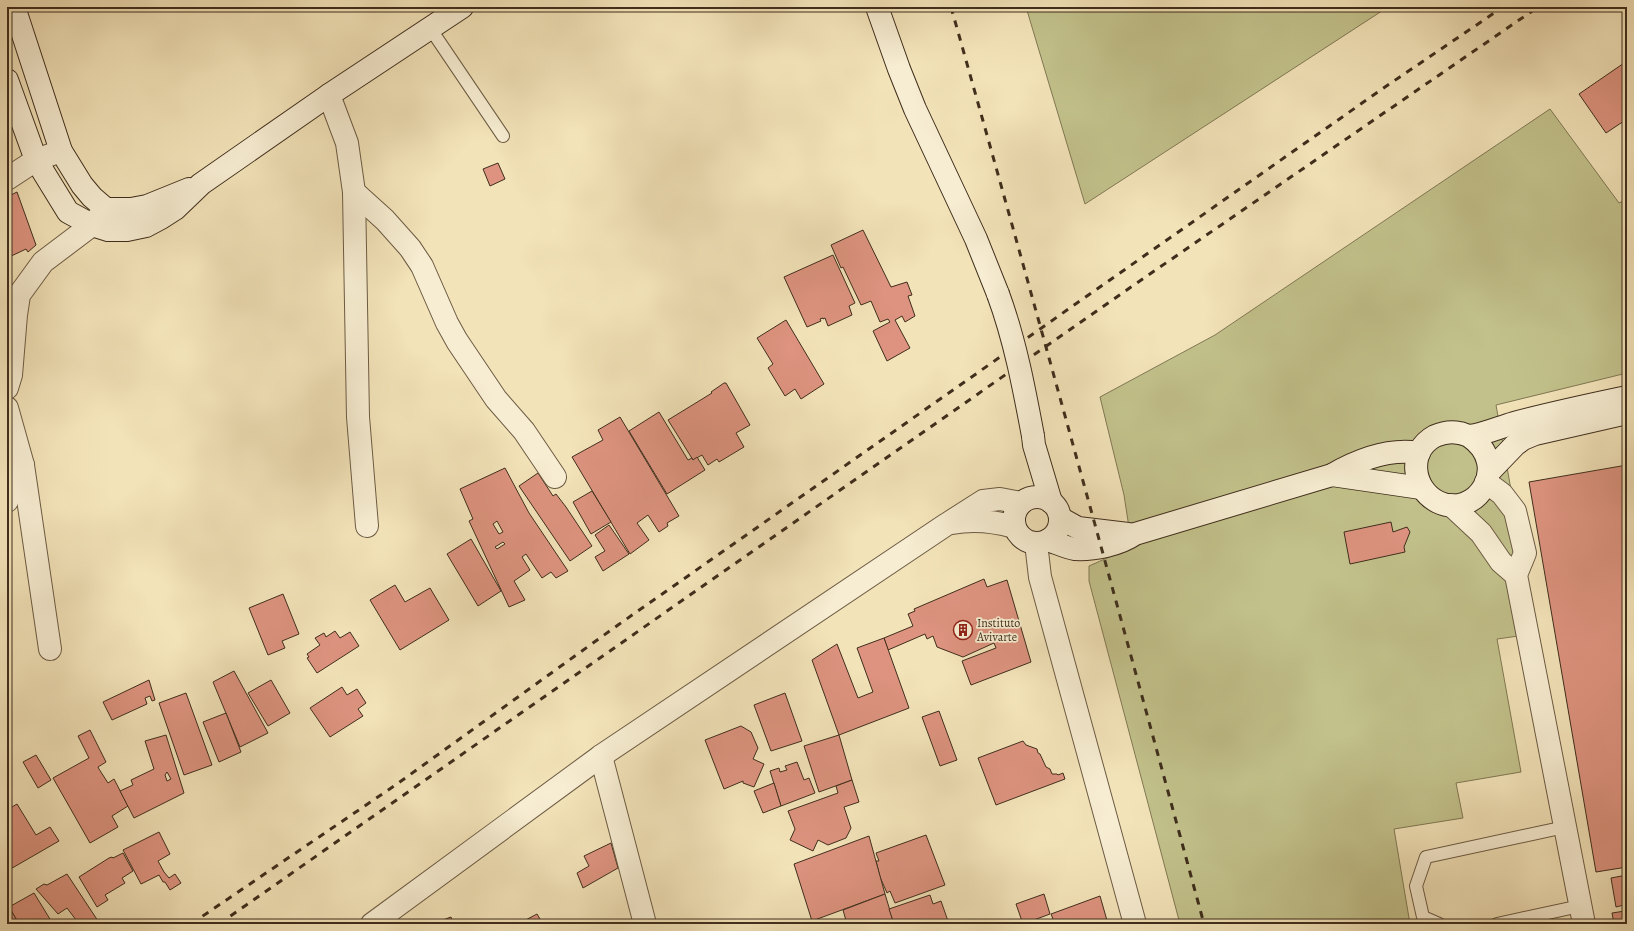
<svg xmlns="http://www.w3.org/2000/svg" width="1634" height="931" font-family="Alegreya,serif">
  <rect width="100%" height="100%" fill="#f3e3b9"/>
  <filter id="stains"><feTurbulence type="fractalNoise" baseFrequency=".005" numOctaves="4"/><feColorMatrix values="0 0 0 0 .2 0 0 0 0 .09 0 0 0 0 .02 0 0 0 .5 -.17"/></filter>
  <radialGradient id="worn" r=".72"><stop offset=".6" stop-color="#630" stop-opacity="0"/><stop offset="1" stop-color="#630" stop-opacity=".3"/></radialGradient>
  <!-- green -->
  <g fill="#c2c18b" stroke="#807854">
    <polygon points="1026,7 1388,7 1085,204"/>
    <polygon points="1550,109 1619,203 1627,199 1627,373 1496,405 1521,546 1533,634 1497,639 1521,772 1456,783 1463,818 1394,829 1410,924 1180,924 1089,581 1089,566 1132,547 1124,495 1100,397 1215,335"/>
  </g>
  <!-- building -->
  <g fill="#dd937f" stroke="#3f2e1c" fill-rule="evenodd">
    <polygon points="1627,61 1627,119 1606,133 1579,94"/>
    <polygon points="498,163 505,179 490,186 483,169"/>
    <polygon points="17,192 36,245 28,252 26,249 7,258 7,197"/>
    <polygon points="863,230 891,287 907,282 912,295 908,296 915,316 905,322 902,316 895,320 910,348 887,361 873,331 890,322 888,319 880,322 871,301 861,305 843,267 841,268 831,245"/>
    <polygon points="833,255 855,303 849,306 852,315 828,326 825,318 823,319 823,318 820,319 821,321 807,327 784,277"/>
    <polygon points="786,320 824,384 801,399 795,389 785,396 768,368 773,364 757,338"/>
    <polygon points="724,383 726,383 750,425 736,433 744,447 719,462 717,459 708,465 702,455 693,460 668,420 712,393 711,392"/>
    <polygon points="659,412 688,460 692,458 693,460 697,457 705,470 667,494 629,431"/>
    <polygon points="620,417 679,516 667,523 668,526 659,532 648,515 637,523 649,540 630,554 572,457 603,440 598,430"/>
    <polygon points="1627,465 1627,867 1596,872 1529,482"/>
    <path d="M505 468 529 513 568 571 556 578 551 572 542 578 526 554 522 557 530 570 514 581 525 600 509 607 469 521 473 519 460 489ZM497 521 503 532 499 534 493 524ZM503 542 505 544 497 549 495 547Z"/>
    <polygon points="538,473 553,496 556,494 566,507 592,546 570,561 519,486"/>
    <polygon points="592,491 611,522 591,534 573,502"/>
    <polygon points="1391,522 1393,532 1407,527 1410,532 1404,547 1405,552 1350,564 1344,532"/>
    <polygon points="609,525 629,554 603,571 595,557 605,551 595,535"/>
    <polygon points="471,539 501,591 478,606 447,554"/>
    <polygon points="984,579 987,587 1007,580 1031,662 971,685 962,661 996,648 994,643 963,657 937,647 933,636 927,639 925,634 888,650 884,638 913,626 908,614 915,611 914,609"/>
    <polygon points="395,585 405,602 430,588 449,620 400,650 370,600"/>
    <polygon points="283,594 299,634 282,641 285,648 268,655 249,608"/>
    <polygon points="335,631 340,638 350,632 359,646 317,673 307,658 309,657 307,654 320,645 315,638 324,633 326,637"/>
    <polygon points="884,638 909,708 839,735 812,660 837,644 858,698 873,692 857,648"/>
    <polygon points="234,671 268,733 240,747 213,682"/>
    <polygon points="149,680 155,700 152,701 150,696 145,698 147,704 112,720 103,702"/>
    <polygon points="271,680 290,713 268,726 248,693"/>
    <polygon points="342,687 347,695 357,689 366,703 358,709 363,716 330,737 310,708"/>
    <polygon points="186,693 212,765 184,775 159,703"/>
    <polygon points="785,693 802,741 771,751 754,705"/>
    <polygon points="939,711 957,760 940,766 922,717"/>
    <polygon points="226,713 241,752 219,762 203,722"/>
    <polygon points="741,726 751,732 758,748 753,759 764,764 754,787 743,783 743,781 724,789 705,740"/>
    <polygon points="90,730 106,762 98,767 99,769 108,783 114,779 128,806 112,816 118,827 90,843 53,778 89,758 78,736"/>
    <path d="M166 735 184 793 134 818 120 791 133 785 131 780 154 769 145 741ZM167 772 171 779 167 781 165 775Z"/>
    <polygon points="839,735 852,780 819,792 804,746"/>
    <polygon points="1023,741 1026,745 1037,749 1038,753 1040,754 1046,767 1050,769 1052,774 1057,774 1058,775 1063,773 1065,779 996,805 978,758"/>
    <polygon points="36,755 51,780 38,788 23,762"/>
    <polygon points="797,762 804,780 809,778 815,793 781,806 770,771 779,768 780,772 787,770 785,766"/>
    <polygon points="852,780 859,802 844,807 851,828 846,838 828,845 818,840 813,851 790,840 795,829 788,811 838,793 836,786"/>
    <polygon points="774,783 781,806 763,813 754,791"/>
    <polygon points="17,804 36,835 50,827 59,841 7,871 7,810"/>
    <polygon points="159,832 170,854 158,861 164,872 169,878 175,874 181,883 170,890 165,882 163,882 159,875 141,884 123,850"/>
    <polygon points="926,835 945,885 895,903 890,891 887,893 880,877 876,861 879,861 876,853"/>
    <polygon points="869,836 885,894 812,921 794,864"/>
    <polygon points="611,843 618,868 583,888 577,873 589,866 584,856"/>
    <polygon points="123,853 133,871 122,878 125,883 105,895 108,900 97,907 79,877 109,858 112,857 113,858"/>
    <polygon points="67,874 100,924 79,924 67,908 58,914 36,889 44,884 47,885"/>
    <polygon points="1627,875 1627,924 1614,924 1612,913 1625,911 1624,905 1616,907 1611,878"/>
    <polygon points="34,893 53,924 19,924 9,907"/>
    <polygon points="885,894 894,924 847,924 843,910"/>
    <polygon points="1044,894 1050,914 1023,924 1016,904"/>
    <polygon points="930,895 933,904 941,901 949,924 894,924 889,909"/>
    <polygon points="1100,896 1108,924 1092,924 1091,921 1083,924 1055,924 1051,914"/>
    <polygon points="9,907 19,924 7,924 7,909"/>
    <polygon points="537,914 543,924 518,924"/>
    <polygon points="451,917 453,924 432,924"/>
  </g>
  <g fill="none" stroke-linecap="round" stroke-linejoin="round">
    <!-- service casing -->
    <g stroke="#6c5b43" stroke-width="14">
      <g id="service">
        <polyline points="430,28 503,136"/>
        <polyline points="1439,924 1423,917 1416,886 1426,857 1565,827"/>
        <polyline points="1497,924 1580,906"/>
      </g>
    </g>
    <!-- minor casing -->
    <g stroke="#6c5b43" stroke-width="24">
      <g id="minor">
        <polyline points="329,95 347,143 354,192 358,417 367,526"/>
        <polyline points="7,179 36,160 61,151"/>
        <polyline points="354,192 385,220 410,248 422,266 447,323 457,341 496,399 524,431 555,477"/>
        <polyline points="7,388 11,375 16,315 19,295 43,262 92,225 104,211"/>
        <polyline points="7,408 23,465 50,649"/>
        <polyline points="1486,482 1502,494 1515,511 1525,553 1516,575 1584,924"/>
        <polyline points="7,501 23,465"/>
        <polyline points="1451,505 1481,533 1501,562 1516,575"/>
        <polyline points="1036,543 1040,577 1135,924"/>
        <polyline points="601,756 645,924"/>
      </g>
    </g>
    <!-- tertiary casing -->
    <g stroke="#6c5b43" stroke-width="24">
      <g id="tertiary">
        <path d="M952 523C974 519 993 521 1014 527"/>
        <polyline points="372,924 601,756 947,524 983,501 1000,499 1021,503"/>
      </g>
    </g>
    <!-- secondary casing -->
    <g stroke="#3f2e1c" stroke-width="24">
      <g id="secondary">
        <polyline points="14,7 61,151 82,185 92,197 106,209 131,209 147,206 189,189"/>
        <polyline points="877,7 899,69 915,109 976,239 998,294"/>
        <polyline points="7,80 36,160 68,212 92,225 108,230 127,230 146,226 161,218 175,209 201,184 329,95 462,7"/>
        <polyline points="1033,436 1034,445 1051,502"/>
        <path d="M1469 436C1513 466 1475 520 1438 502 1412 489 1407 451 1435 436 1442 433 1451 431 1459 433 1463 433 1466 436 1470 436 1485 434 1500 427 1514 423 1551 413 1589 405 1627 397"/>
        <polyline points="1489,472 1515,445 1523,439 1535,434 1627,413"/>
        <polyline points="1332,475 1421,488"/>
        <circle cx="1037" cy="520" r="23"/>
        <polyline points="1060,518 1078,528 1128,534"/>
        <path d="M1048 540C1057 543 1067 548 1075 549 1094 550 1119 545 1135 534L1332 475C1358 460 1389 448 1419 453"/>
      </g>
    </g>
    <!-- service -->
    <use href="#service" stroke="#f7edd2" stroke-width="12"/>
    <!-- minor -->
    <use href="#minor" stroke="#f7edd2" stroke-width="22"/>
    <!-- tertiary -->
    <use href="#tertiary" stroke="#f7edd2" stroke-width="22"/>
    <!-- secondary -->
    <use href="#secondary" stroke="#f7edd2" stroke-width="22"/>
    <!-- rail -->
    <g stroke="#3f2e1c" stroke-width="3" stroke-dasharray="7 7" stroke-linecap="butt">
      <path d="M951 7C1037 312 1121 618 1204 924"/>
      <polyline points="191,924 397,784 618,625 1385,87 1503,7"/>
      <polyline points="219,924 1131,287 1538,7"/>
    </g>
    <!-- secondary-bridge casing -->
    <g stroke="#3f2e1c" stroke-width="24" stroke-linecap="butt">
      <path id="secondary-bridge" d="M998 294C1015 340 1024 388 1033 436"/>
    </g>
    <!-- secondary-bridge -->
    <use href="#secondary-bridge" stroke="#f7edd2" stroke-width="22"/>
  </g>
  <!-- icons -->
  <defs>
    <g id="building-ring" transform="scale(1)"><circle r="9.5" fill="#f7edd2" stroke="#8f2418" stroke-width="1.5"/><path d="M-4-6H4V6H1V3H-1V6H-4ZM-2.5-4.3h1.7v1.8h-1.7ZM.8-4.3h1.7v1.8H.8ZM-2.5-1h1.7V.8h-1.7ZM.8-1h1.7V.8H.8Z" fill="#8f2418"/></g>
  </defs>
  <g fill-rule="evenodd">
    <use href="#building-ring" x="963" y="630"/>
  </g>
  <g text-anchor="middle" stroke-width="3.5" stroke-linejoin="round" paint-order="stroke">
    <!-- poi labels -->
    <g font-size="12" fill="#3f2e1c" stroke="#f7edd2" text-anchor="start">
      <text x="977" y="627">Instituto<tspan x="977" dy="14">Avivarte</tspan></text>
    </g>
  </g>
  <!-- margin -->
  <rect width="1634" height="931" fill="none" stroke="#f3e3b9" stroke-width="24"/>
  <rect x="8" y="8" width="1618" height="915" fill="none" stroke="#3f2e1c" stroke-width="2"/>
  <rect x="12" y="12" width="1610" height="907" fill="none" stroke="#3f2e1c"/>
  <rect width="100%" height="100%" filter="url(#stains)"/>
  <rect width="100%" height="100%" fill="url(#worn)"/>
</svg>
